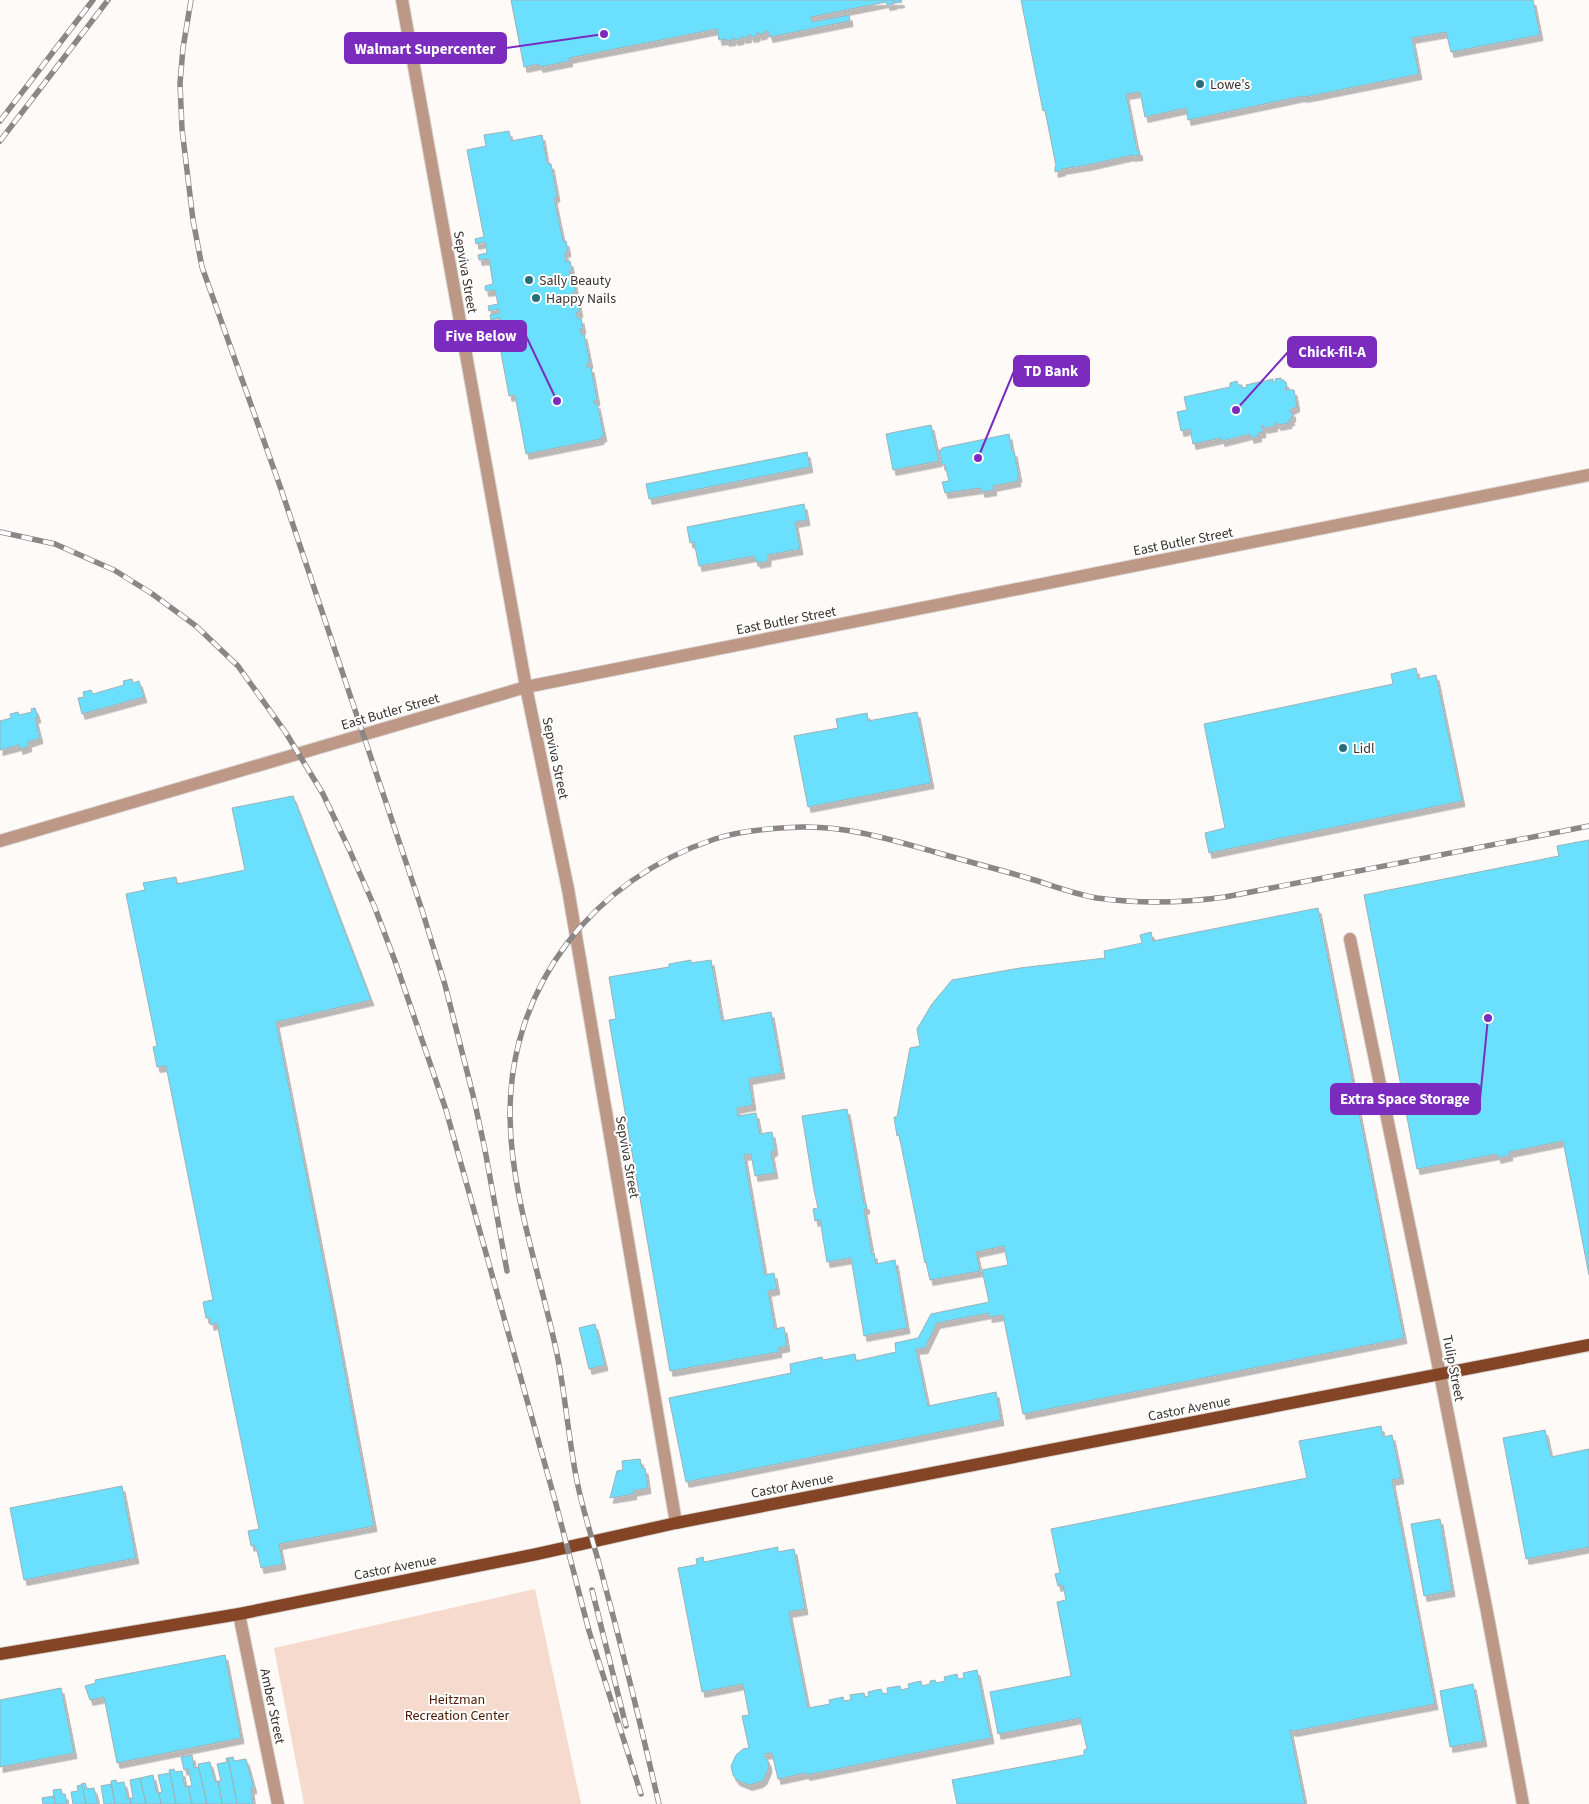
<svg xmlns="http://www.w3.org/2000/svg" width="1589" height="1804" font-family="'Source Sans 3',sans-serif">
  <defs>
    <filter id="shadow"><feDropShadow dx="3" dy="5.5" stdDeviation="0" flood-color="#0004"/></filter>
  </defs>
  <rect width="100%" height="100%" fill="#fdfaf8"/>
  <!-- green -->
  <polygon fill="#f6dacd" points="535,1589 581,1804 304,1804 274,1648"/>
  <!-- building -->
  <g fill="#6adffe" stroke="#9eb0b6" filter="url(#shadow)">
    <polygon points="511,0 901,0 902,2 895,3 894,1 894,4 887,5 886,2 811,17 812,22 849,15 850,21 770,37 768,31 765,31 765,33 759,35 758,32 757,33 757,36 751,37 750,34 748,35 749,37 743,38 742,36 741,36 741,39 735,40 734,38 732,38 733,40 726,41 726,39 719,40 717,29 569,58 570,61 540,67 539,64 524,67"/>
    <polygon points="1021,0 1533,0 1540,35 1451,52 1446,32 1412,38 1419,74 1310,96 1303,97 1303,96 1188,120 1186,108 1145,117 1140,92 1126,94 1137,150 1139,150 1140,155 1132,156 1132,155 1088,165 1062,169 1063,170 1055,172 1055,167 1056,166 1045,110 1043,111"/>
    <polygon points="509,131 511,141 542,135 547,163 551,164 557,196 554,198 563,241 566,241 568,251 565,252 566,262 570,261 572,271 569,271 571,282 574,282 576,292 572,292 575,302 578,302 580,312 576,312 578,319 581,318 583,329 580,329 581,334 584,334 590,363 586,364 587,367 591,367 597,400 594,401 594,404 597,403 604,436 601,437 601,439 526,454 515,395 509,396 500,347 506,346 500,318 491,320 490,315 499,313 499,309 489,311 488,306 498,304 495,290 486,291 485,289 485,286 493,284 489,259 479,260 478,255 487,253 485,242 476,244 475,239 484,237 467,150 486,146 484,135"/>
    <polygon points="1281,378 1281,380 1284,380 1284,382 1286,382 1287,387 1285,388 1286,390 1294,390 1297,406 1290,410 1290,412 1292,411 1293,416 1291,417 1292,420 1289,420 1289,423 1278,425 1277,423 1274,423 1275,426 1264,428 1263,425 1262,426 1263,432 1258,433 1259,436 1251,438 1250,434 1222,441 1221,438 1193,444 1190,429 1181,431 1177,412 1187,410 1184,397 1230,387 1230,383 1237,381 1238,385 1242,385 1242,388 1247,387 1246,385 1259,382 1260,384 1261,384 1261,382 1273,379 1273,382 1276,381 1275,379"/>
    <polygon points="931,425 939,461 893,470 886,434"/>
    <polygon points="1009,434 1012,451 1014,451 1019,477 1017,477 1018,481 993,486 994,490 982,492 981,488 945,493 942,482 949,481 945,465 942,465 939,450 942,450 942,448"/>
    <polygon points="807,452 810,467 649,499 646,484"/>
    <polygon points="804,504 807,520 795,522 800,549 768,555 768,561 757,563 757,560 755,561 754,556 699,566 694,542 690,543 687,527"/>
    <polygon points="1416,668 1418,679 1436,675 1462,801 1209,853 1205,833 1225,828 1204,724 1393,684 1391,674"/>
    <polygon points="132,679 133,683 139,681 144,697 82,714 78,698 84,697 83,692 91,690 93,694 124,685 123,681"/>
    <polygon points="35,708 38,717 35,718 40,738 28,742 29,746 20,749 19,745 0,750 0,721 11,718 10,714 18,712 19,715 32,712 31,709"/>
    <polygon points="917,712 931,783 808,807 794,736 838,728 836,719 867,713 868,721"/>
    <polygon points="293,796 371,1000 276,1022 333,1309 374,1526 279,1544 283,1564 261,1568 257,1549 255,1550 254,1545 251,1546 248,1531 259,1529 217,1323 211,1325 210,1318 206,1318 203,1302 213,1300 166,1066 157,1067 153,1047 157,1046 126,894 145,890 143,883 176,877 177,884 245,870 232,808"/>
    <polygon points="1589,840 1589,1275 1563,1141 1509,1152 1510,1155 1498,1158 1497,1154 1417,1169 1364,895 1559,856 1557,846"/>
    <polygon points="1318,908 1404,1338 1023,1414 1003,1315 989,1317 989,1313 937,1323 925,1348 916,1349 928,1406 996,1392 1001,1420 686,1482 669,1398 791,1373 790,1364 822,1357 823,1360 855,1354 856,1361 896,1352 895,1343 918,1338 931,1314 989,1302 982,1270 1008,1265 1004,1246 976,1252 980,1271 930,1280 926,1262 925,1263 899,1135 897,1136 894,1117 897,1117 910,1048 920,1046 917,1029 932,1004 952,980 1020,968 1105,958 1104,951 1142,943 1140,935 1151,932 1153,941"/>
    <polygon points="691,960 691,963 711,960 722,1021 771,1012 782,1073 749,1079 753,1105 737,1108 738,1116 756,1113 760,1134 772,1132 775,1150 771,1152 775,1173 755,1176 751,1154 744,1155 765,1275 774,1273 777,1289 768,1291 775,1329 784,1327 787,1346 778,1348 779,1352 670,1371 609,1020 616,1019 609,977 669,967 669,964"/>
    <polygon points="847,1109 864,1204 866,1204 867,1208 864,1209 872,1254 874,1253 876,1264 895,1260 907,1328 864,1336 851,1258 827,1262 820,1220 815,1221 813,1209 818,1208 814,1190 802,1116"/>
    <polygon points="595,1324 605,1365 589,1369 579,1328"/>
    <polygon points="1381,1426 1383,1437 1392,1435 1401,1478 1392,1480 1435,1704 1294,1731 1290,1730 1305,1804 957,1804 952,1780 1084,1755 1084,1750 1087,1749 1080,1718 998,1734 990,1692 1071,1676 1057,1602 1066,1600 1063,1585 1058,1586 1055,1574 1060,1573 1051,1529 1307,1478 1299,1441"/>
    <polygon points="1545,1430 1551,1457 1589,1449 1589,1547 1526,1559 1503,1438"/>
    <polygon points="640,1459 642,1468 645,1468 648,1488 633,1491 634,1494 610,1498 617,1471 623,1470 622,1461"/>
    <polygon points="122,1486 136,1558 24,1580 10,1508"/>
    <polygon points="1440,1519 1452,1591 1424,1596 1411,1524"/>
    <polygon points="778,1547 778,1552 794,1549 805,1609 789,1612 808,1708 830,1704 829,1700 843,1697 844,1701 851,1700 850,1695 864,1693 865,1697 869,1696 868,1692 881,1689 883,1694 888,1693 887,1688 900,1686 901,1690 909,1688 908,1684 921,1681 922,1686 930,1684 930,1681 935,1680 936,1683 945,1681 944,1677 957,1674 958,1679 964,1678 963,1673 977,1670 991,1738 807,1775 806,1773 778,1779 772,1753 764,1754 768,1761 769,1767 764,1779 760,1782 749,1785 737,1780 733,1775 731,1766 736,1755 743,1749 749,1748 742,1716 749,1715 743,1684 702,1692 678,1568 695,1565 697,1564 696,1559 703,1557 704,1562"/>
    <polygon points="225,1655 241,1738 117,1763 104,1697 90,1700 85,1686 96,1683 95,1680"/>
    <polygon points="1473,1684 1484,1741 1450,1747 1440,1691"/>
    <polygon points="61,1688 74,1753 0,1767 0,1700"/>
    <polygon points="192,1755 194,1768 199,1767 207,1804 192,1804 188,1786 192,1786 188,1768 184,1770 181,1757"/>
    <polygon points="233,1757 234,1761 246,1759 254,1788 251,1788 253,1804 237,1804 228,1758"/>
    <polygon points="226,1758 228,1758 237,1804 222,1804 218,1781 221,1781 217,1764 227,1762"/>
    <polygon points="210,1762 215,1782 218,1781 222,1804 207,1804 198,1764"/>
    <polygon points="174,1769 175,1772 182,1771 185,1787 188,1786 192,1804 176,1804 169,1770"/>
    <polygon points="170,1773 176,1804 161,1804 159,1793 162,1792 158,1775"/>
    <polygon points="153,1775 157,1793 159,1793 161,1804 146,1804 140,1778"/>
    <polygon points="140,1778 146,1804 131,1804 130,1798 133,1798 130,1780"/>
    <polygon points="116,1780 117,1783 124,1782 128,1799 130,1798 131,1804 115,1804 111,1781"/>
    <polygon points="85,1783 87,1789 94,1788 98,1804 86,1804 81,1784"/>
    <polygon points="111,1784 115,1804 104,1804 101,1786"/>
    <polygon points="82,1785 86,1804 73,1804 71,1792 78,1791 77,1786"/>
    <polygon points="61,1789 62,1794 65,1794 67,1804 55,1804 53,1790"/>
    <polygon points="54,1796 55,1804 43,1804 42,1798"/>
  </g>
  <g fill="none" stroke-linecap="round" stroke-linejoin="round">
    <!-- minor casing -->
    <g stroke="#dad6d4" stroke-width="14">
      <g id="minor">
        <polyline points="402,0 526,687 568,889 676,1523"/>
        <polyline points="0,841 526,687 1589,475"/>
        <polyline points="1350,939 1440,1374 1487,1612 1523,1804"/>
        <polyline points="239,1614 278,1804"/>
      </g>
    </g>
    <!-- major casing -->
    <g stroke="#dad6d4" stroke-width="14">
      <polyline id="major" points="0,1654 239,1614 537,1554 676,1523 1589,1345"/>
    </g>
    <!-- minor -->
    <use href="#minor" stroke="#bd9887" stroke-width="12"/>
    <!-- major -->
    <use href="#major" stroke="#844527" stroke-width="12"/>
    <!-- rail casing -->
    <g stroke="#8c8784" stroke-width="5.5">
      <g id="rail">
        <polyline points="191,0 183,48 180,83 182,129 193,220 202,267 281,489 421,907 445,985 474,1099 485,1150 507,1271"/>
        <polyline points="0,121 93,0"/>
        <polyline points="0,141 108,0"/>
        <polyline points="0,532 55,544 114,570 151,593 196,626 238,666 286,733 323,794 349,849 375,908 395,961 446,1110 556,1504 589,1631 641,1794"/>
        <polyline points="592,1590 626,1726"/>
        <path d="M659 1804C642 1731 625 1658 605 1586 597 1553 585 1519 578 1486 569 1444 566 1401 558 1359 542 1278 511 1198 510 1116 509 986 594 879 715 839 742 830 774 828 802 827 848 826 892 840 935 852 966 861 997 869 1028 878 1051 885 1074 894 1097 898 1140 904 1183 903 1225 897L1589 826"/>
      </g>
    </g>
    <!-- rail -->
    <use href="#rail" stroke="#fff" stroke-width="4" stroke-dasharray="11" stroke-linecap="butt"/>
  </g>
  <!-- markers -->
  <g fill="#296c7e" stroke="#fff" stroke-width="2">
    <circle cx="1200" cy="84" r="5"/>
    <circle cx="529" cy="280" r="5"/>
    <circle cx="536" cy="298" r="5"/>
    <circle cx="1343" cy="748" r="5"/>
  </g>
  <g text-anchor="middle" stroke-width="4" stroke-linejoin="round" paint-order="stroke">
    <!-- poi labels -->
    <g font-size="14" fill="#393330" stroke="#fff" text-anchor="start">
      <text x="1210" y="89">Lowe's</text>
      <text x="539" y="285">Sally Beauty</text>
      <text x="546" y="303">Happy Nails</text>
      <text x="1353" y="753">Lidl</text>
    </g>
    <!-- street labels -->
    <g font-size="14" fill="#393330" stroke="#fff">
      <text transform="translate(466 272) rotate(80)" y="5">Sepviva Street</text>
      <text transform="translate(1183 541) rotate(-11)" y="5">East Butler Street</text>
      <text transform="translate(786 620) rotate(-11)" y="5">East Butler Street</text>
      <text transform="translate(390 711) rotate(-16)" y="5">East Butler Street</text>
      <text transform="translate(556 758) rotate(78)" y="5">Sepviva Street</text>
      <text transform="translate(628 1157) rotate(80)" y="5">Sepviva Street</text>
      <text transform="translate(1454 1368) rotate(79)" y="5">Tulip Street</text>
      <text transform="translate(1189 1408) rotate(-11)" y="5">Castor Avenue</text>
      <text transform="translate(792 1485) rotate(-11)" y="5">Castor Avenue</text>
      <text transform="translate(395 1567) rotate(-11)" y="5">Castor Avenue</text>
      <text transform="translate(273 1706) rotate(78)" y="5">Amber Street</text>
    </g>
    <!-- park labels -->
    <g font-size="14" fill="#4b1800" stroke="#fff">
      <text x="457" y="1704">Heitzman<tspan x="457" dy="16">Recreation Center</tspan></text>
    </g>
  </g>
  <!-- callouts -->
  <path fill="none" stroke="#7b2cbf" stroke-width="2" d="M604 34L506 48M557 401L526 336M1236 410L1288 352M978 458L1014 371M1488 1018L1480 1099"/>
  <g fill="#7b2cbf" stroke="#fff" stroke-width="2">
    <circle cx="604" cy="34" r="5"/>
    <circle cx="557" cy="401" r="5"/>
    <circle cx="1236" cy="410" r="5"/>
    <circle cx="978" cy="458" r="5"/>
    <circle cx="1488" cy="1018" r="5"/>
  </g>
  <g fill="#7b2cbf" stroke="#7b2cbf" stroke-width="2">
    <rect x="345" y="33" width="161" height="30" rx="5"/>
    <rect x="435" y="321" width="91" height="30" rx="5"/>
    <rect x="1288" y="337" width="88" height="30" rx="5"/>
    <rect x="1014" y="356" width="75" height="30" rx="5"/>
    <rect x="1331" y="1084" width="149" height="30" rx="5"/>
  </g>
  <g font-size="15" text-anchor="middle" font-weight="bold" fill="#fff">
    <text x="425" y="54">Walmart Supercenter</text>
    <text x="481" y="341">Five Below</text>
    <text x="1332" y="357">Chick-fil-A</text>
    <text x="1051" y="376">TD Bank</text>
    <text x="1405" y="1104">Extra Space Storage</text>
  </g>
</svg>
